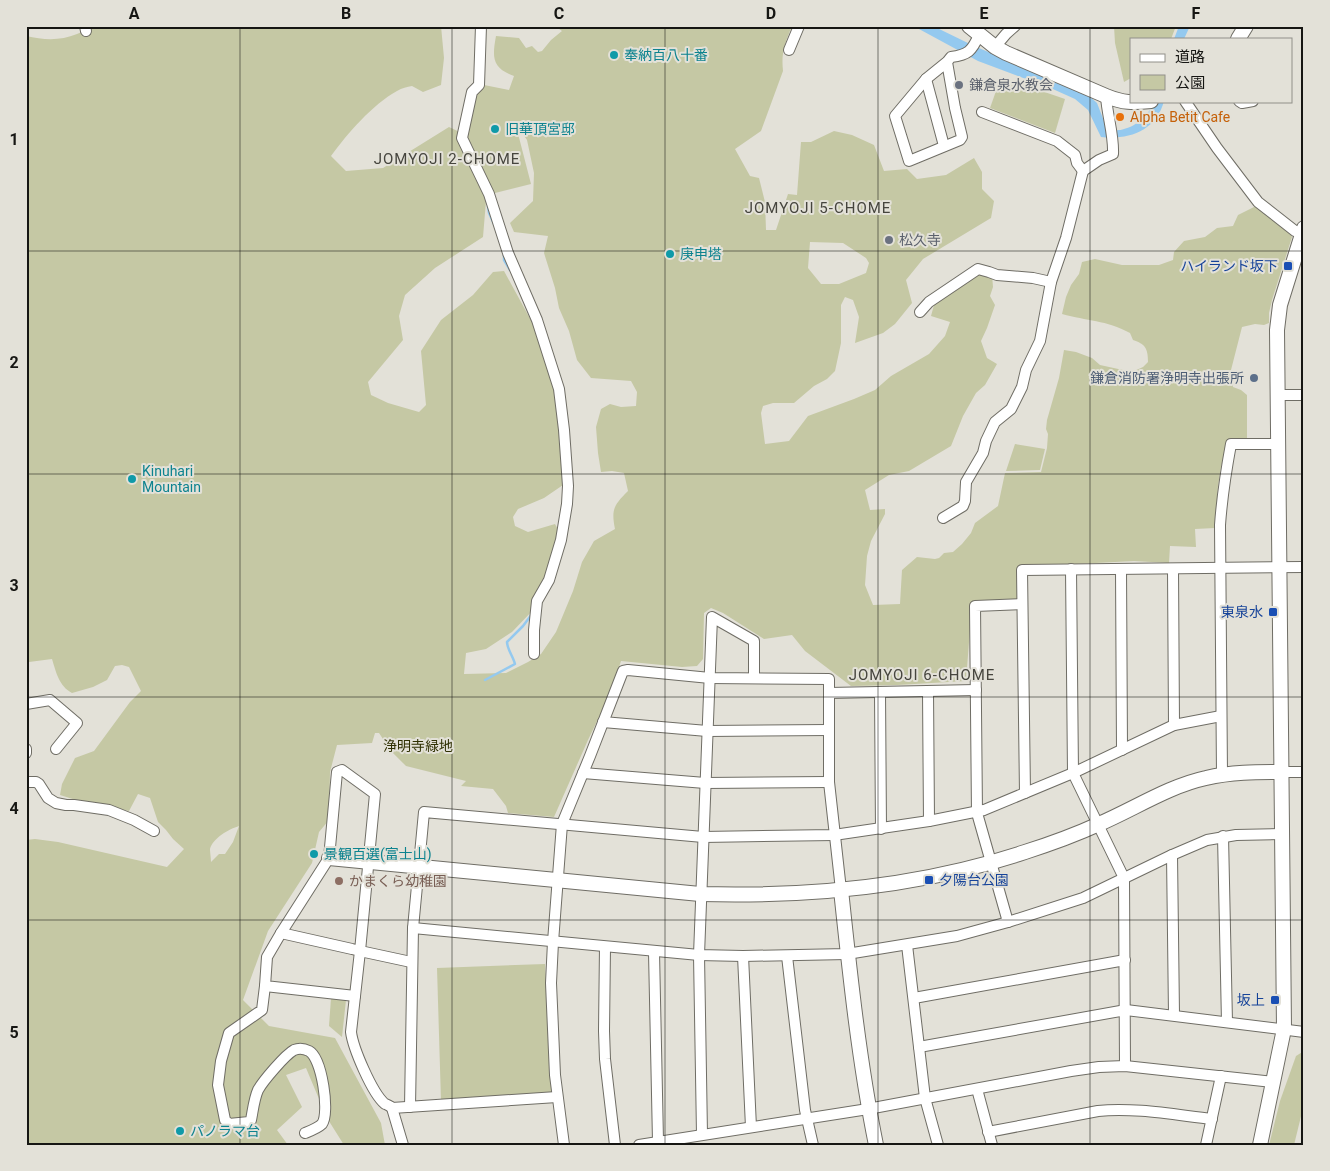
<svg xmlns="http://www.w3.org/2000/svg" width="1330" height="1171" font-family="Roboto,'Noto Sans JP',sans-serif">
  <rect width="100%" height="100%" fill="#e3e1d8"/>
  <!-- green -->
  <g fill="#c5c8a4" fill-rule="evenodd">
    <path d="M91 26H441L444 58 441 85 423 92 412 86C407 87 402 88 397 91 372 105 348 133 331 156L346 171 383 168 449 127 468 136 475 97 484 85 509 90 514 76C492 68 492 58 496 36L519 38 526 48 532 46 538 52 542 51 551 40 562 31 555 26H792C785 43 781 52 783 71L761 131 735 149 750 176 759 178 765 202 766 230H776L788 194 797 195 801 142H811L834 131 852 135 874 145 884 171 907 169 917 179 946 175 974 158 982 172V189L994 201 991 218 923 259 906 280 912 303 895 324 883 333 855 343 859 317 853 300 845 297 841 305V343L835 371 827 379 814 386 794 403H773L763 406 761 413 765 444 789 441 808 416 854 399 875 390 891 376 929 354 945 336 950 322 931 316 934 305 941 298 970 277 984 273 992 275 993 287 990 296 995 305 987 328 981 341 987 358 997 364 985 385 976 393 963 416 951 446 909 471 889 475 865 490 870 510 885 509V514L871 541 867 556 865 585 873 605 900 604 902 570 917 557 935 559 939 558 944 553 953 552 962 544 971 533 975 523 998 506 1005 473 1041 472 1047 448 1048 434 1046 429 1047 420 1059 378 1064 350 1076 352 1092 358 1100 365 1132 372 1143 367 1148 362C1148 348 1145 344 1133 340L1130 333C1106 320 1087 321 1062 314L1066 297 1071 285 1079 274 1082 262 1095 259 1122 265H1159L1173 260 1174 252 1184 241 1205 237 1217 228 1233 226 1238 215 1256 206 1290 232 1292 237 1272 300 1269 313V323L1264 325 1255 324 1242 327 1231 370 1233 387 1241 390 1247 395V441L1229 440 1221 467 1218 486 1215 528 1195 529 1196 547 1170 546 1169 563 1134 561 1019 567V598L1016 601 972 603 966 681 897 685 851 686 805 651 792 635 764 639 723 613 711 608 704 613 703 659 697 666 682 667 621 661 611 692 588 740 554 817 508 813 506 806 493 789 461 786 466 781 406 766 391 751 379 733H375L372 743 337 745 330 772 329 820 319 832 312 863 268 931 243 1000 269 1026 335 1038 381 1123 385 1145H344L327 1118 306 1068 286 1075 302 1107 277 1130 288 1145H26V840L35 839 58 842 167 867 184 849 173 839 166 830 158 822 150 798 138 794 129 811 79 801 60 795 62 784 75 758 94 751 130 702 141 691 129 667 122 665 115 666 107 680 93 687 72 693C59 686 56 672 52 659L29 662 26 664V36C44 40 60 41 77 34 82 32 87 31 91 26ZM515 122 527 140 534 173 533 201 510 223 514 232 548 236 544 253 555 288 559 308 569 331 577 360 591 378 631 381 637 392 636 406 621 407 610 404 601 409 596 427 598 453 601 472 612 471 624 473 628 491C614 505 611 509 615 529L594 541 582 562 573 591 556 632 541 654 528 662 506 673 464 674 466 653 486 649 512 632 535 608 560 533 555 524 528 532 515 526 513 517 518 509 544 498 563 485 565 401 551 357 504 271 493 272 473 295 441 320 421 351 426 405 419 412 388 403 371 395 368 382 403 340 399 316 405 295 435 268 483 237 486 201 491 194 531 184ZM810 242 843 243 866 258 869 263 866 273 839 284H821L808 268ZM239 826 233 842 225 854H219L211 862C211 858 210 852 210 849 213 838 229 829 239 826Z"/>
    <polygon points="1114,26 1176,26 1171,39 1131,39 1131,78 1124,82 1115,43"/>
    <polygon points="1001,77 1065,99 1055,133 990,108"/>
    <polygon points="1015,444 1045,449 1040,470 1006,471"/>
    <polygon points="545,964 552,1093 441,1101 437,968"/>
    <polygon points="331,998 346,1000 342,1037 329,1026"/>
    <polygon points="1304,1051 1304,1104 1294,1145 1269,1145 1280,1101 1296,1056"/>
  </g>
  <!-- water -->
  <g fill="#94c9ef">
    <path d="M915 26H933L972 45 1088 95 1097 103 1107 129C1113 130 1119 131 1124 129 1137 126 1150 114 1154 101H1164C1156 131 1129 140 1101 137L1088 110 1075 99 1055 90 978 61 919 29Z"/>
    <polygon points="1179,26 1190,26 1184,39 1174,39"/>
  </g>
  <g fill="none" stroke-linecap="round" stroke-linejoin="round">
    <!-- stream -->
    <g stroke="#94c9ef" stroke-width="2.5">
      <polyline points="488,206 489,213 494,224"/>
      <polyline points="504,255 504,260 510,270"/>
      <path d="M485 680 515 664C513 656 507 649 507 642L523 626 532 614"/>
    </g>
    <!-- street casing -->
    <g stroke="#6f6d65" stroke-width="12">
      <g id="street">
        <polyline points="85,26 86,31"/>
        <polyline points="481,26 479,85 472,92 462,138 489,194 508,253 537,320 559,389 564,430 568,486 567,504 561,540 549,580 537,601 534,630 534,654"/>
        <polyline points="995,47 1006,34 1015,26"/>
        <polyline points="789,50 799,26"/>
        <path d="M947 62 955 108 962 137 960 140 909 161 895 116 926 79 947 62 951 57C968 55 972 51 979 35"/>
        <polyline points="926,79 944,146"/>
        <polyline points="1185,101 1217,148 1258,202 1295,231 1302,232"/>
        <polyline points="1239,101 1242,103 1253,101"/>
        <polyline points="982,112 1057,141 1075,155 1077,163 1083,171"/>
        <polyline points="920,312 929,302 978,269 989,272 997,275 1033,278 1051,282"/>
        <polyline points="1278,395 1304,395"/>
        <path d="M943 518 963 506 965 501 966 482 983 453 986 441 995 422 1011 409 1022 387 1026 370 1040 341 1051 282 1066 238 1083 171 1099 160 1113 154C1114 135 1107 115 1106 96"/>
        <polyline points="1071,569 1073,773 1124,878 1125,1066"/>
        <polyline points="1121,569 1122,750"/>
        <polyline points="1173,569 1174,725"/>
        <polyline points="928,691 929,821"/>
        <polyline points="880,692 881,829"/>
        <polyline points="829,693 976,690"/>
        <polyline points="26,704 50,700 77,723 56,749"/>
        <polyline points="603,722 707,731 829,730"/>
        <polyline points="26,749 26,753"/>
        <polyline points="1281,772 1304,772"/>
        <polyline points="583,773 705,783 829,782"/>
        <path d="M1222 775 1220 525C1222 497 1226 471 1231 444H1278"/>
        <polyline points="26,782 36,782 39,784 48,798 56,803 66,805 74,805 109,810 134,820 154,831"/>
        <polyline points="1025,793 1022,570 1304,567"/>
        <polyline points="1223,836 1227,1022"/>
        <polyline points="1172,855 1174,1015"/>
        <polyline points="1008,922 977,813 975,606 1022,604"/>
        <polyline points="413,928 699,955 743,956 847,954 957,936 1008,922 1083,898 1172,855 1207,840 1236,835 1282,834"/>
        <polyline points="281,933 267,957 265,986 355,996"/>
        <polyline points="907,945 925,1098 938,1145"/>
        <polyline points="605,947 604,1031 605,1059 615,1145"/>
        <polyline points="654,952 658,1141"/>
        <polyline points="743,956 751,1127"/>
        <polyline points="787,956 805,1110 813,1145"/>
        <path d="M411 962 360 951 352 949 281 933 329 858 337 772 342 770 375 794 360 951 351 1032C353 1048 372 1093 385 1104 386 1104 392 1107 392 1108L557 1097"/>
        <path d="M265 986 262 1010 229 1033 221 1061 218 1085 225 1120 229 1124 249 1122 251 1120C253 1110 254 1099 258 1090 263 1081 285 1055 294 1050 299 1048 305 1049 309 1051 322 1058 330 1113 322 1124 318 1128 310 1131 305 1133"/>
        <polyline points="914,998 1125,960"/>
        <polyline points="919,1047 1126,1010 1304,1032"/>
        <polyline points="977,1089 992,1145"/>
        <polyline points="410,1107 413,928 424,812 703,837 834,835 929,821 984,810 1073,773 1174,725 1221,716"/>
        <polyline points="392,1108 403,1145"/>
        <path d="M988 1132 1098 1111C1133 1107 1176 1115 1212 1119"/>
        <polyline points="702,1134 699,955 712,617 754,641 754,678"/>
        <polyline points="564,1145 555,1075 551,983 553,942 562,824 590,756 623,671 628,670 710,678 829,679 829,782 841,890"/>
        <polyline points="639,1145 868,1109 1071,1071 1099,1067 1125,1066 1273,1082"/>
        <polyline points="1206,1145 1221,1076"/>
      </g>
    </g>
    <!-- secondary casing -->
    <g stroke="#6f6d65" stroke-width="16">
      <g id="secondary">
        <path d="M969 26 995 47 1006 53 1106 96C1123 103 1133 103 1151 101"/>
        <polyline points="1238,39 1246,26"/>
        <path d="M329 858 700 894C810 897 920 887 1025 852 1050 844 1075 835 1099 824 1134 809 1169 786 1206 778 1231 772 1256 772 1281 772"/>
        <path d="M841 890C850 975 859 1061 876 1145"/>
        <polyline points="1260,1145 1284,1029 1277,330 1280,305 1304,228"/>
      </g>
    </g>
    <!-- street -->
    <use href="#street" stroke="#fff" stroke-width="10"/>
    <!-- secondary -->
    <use href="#secondary" stroke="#fff" stroke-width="14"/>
  </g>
  <!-- grid -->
  <path fill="none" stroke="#161613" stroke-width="1" stroke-opacity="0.55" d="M240 26V1145M452 26V1145M665 26V1145M878 26V1145M1090 26V1145M26 251H1304M26 474H1304M26 697H1304M26 920H1304"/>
  <!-- markers -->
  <g fill="#0f9aa8" stroke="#e3e1d8" stroke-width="2">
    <circle cx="614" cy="55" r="5"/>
    <circle cx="495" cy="129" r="5"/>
    <circle cx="670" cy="254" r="5"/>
    <circle cx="132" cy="479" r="5"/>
    <circle cx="314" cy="854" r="5"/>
    <circle cx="180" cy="1131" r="5"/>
  </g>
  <g fill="#6b7280" stroke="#e3e1d8" stroke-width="2">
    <circle cx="959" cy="85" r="5"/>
    <circle cx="889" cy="240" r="5"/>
  </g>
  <circle fill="#e8710a" stroke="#e3e1d8" stroke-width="2" cx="1120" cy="117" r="5"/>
  <g fill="#1a4fb4" stroke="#e3e1d8" stroke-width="2">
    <rect x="1283" y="261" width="10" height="10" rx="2.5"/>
    <rect x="1268" y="607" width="10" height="10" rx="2.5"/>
    <rect x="924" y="875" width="10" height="10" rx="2.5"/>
    <rect x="1270" y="995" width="10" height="10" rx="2.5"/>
  </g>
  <circle fill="#5c6f8a" stroke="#e3e1d8" stroke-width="2" cx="1254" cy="378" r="5"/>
  <circle fill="#8d6e63" stroke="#e3e1d8" stroke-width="2" cx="339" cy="881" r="5"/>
  <g text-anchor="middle" stroke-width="4" stroke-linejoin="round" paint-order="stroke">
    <!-- culture labels -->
    <g font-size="14" fill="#0d838f" stroke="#e3e1d8" text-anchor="start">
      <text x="624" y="60">奉納百八十番</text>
      <text x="505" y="134">旧華頂宮邸</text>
      <text x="680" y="259">庚申塔</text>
      <text x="142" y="476">Kinuhari<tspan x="142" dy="16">Mountain</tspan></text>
      <text x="324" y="859">景観百選(富士山)</text>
      <text x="190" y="1136">パノラマ台</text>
    </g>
    <!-- worship labels -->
    <g font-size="14" fill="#5b616d" stroke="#e3e1d8" text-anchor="start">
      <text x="969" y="90">鎌倉泉水教会</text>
      <text x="899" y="245">松久寺</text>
    </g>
    <!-- food labels -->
    <g font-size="14" fill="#c56008" stroke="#e3e1d8" text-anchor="start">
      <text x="1130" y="122">Alpha Betit Cafe</text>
    </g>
    <!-- transit labels -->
    <g font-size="14" fill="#164399" stroke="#e3e1d8" text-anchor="end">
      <text x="1278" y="271">ハイランド坂下</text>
      <text x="1263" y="617">東泉水</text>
      <text x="939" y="885" text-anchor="start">夕陽台公園</text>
      <text x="1265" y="1005">坂上</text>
    </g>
    <!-- service labels -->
    <g font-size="14" fill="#4e5e75" stroke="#e3e1d8" text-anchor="end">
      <text x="1244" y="383">鎌倉消防署浄明寺出張所</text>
    </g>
    <!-- park labels -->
    <g font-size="14" fill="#303103" stroke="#e3e1d8">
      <text x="418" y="751">浄明寺緑地</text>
    </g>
    <!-- education labels -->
    <g font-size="14" fill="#785e54" stroke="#e3e1d8" text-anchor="start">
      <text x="349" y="886">かまくら幼稚園</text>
    </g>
    <!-- neighbourhood labels -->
    <g font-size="15" letter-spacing="1" fill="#46453e" stroke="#e3e1d8">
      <text x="447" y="164">JOMYOJI 2-CHOME</text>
      <text x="818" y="213">JOMYOJI 5-CHOME</text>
      <text x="922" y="680">JOMYOJI 6-CHOME</text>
    </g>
  </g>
  <!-- border -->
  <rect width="1330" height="1171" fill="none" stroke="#e3e1d8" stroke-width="55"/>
  <!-- legend -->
  <rect x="1130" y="38" width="162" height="65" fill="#e3e1d8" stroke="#919089"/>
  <rect x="1140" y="54" width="25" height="8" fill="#ffffff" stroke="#919089"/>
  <text x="1175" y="62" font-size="15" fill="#161613">道路</text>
  <rect x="1140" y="75" width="25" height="15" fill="#c5c8a4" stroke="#919089"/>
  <text x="1175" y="88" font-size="15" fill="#161613">公園</text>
  <rect x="28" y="28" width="1274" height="1116" fill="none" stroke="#161613" stroke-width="2"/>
  <g font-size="16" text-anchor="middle" font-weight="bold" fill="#161613">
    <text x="134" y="19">A</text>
    <text x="346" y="19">B</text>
    <text x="559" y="19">C</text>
    <text x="771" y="19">D</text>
    <text x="984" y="19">E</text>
    <text x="1196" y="19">F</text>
    <text x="14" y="145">1</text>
    <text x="14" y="368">2</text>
    <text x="14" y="591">3</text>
    <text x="14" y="814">4</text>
    <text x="14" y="1038">5</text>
  </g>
</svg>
